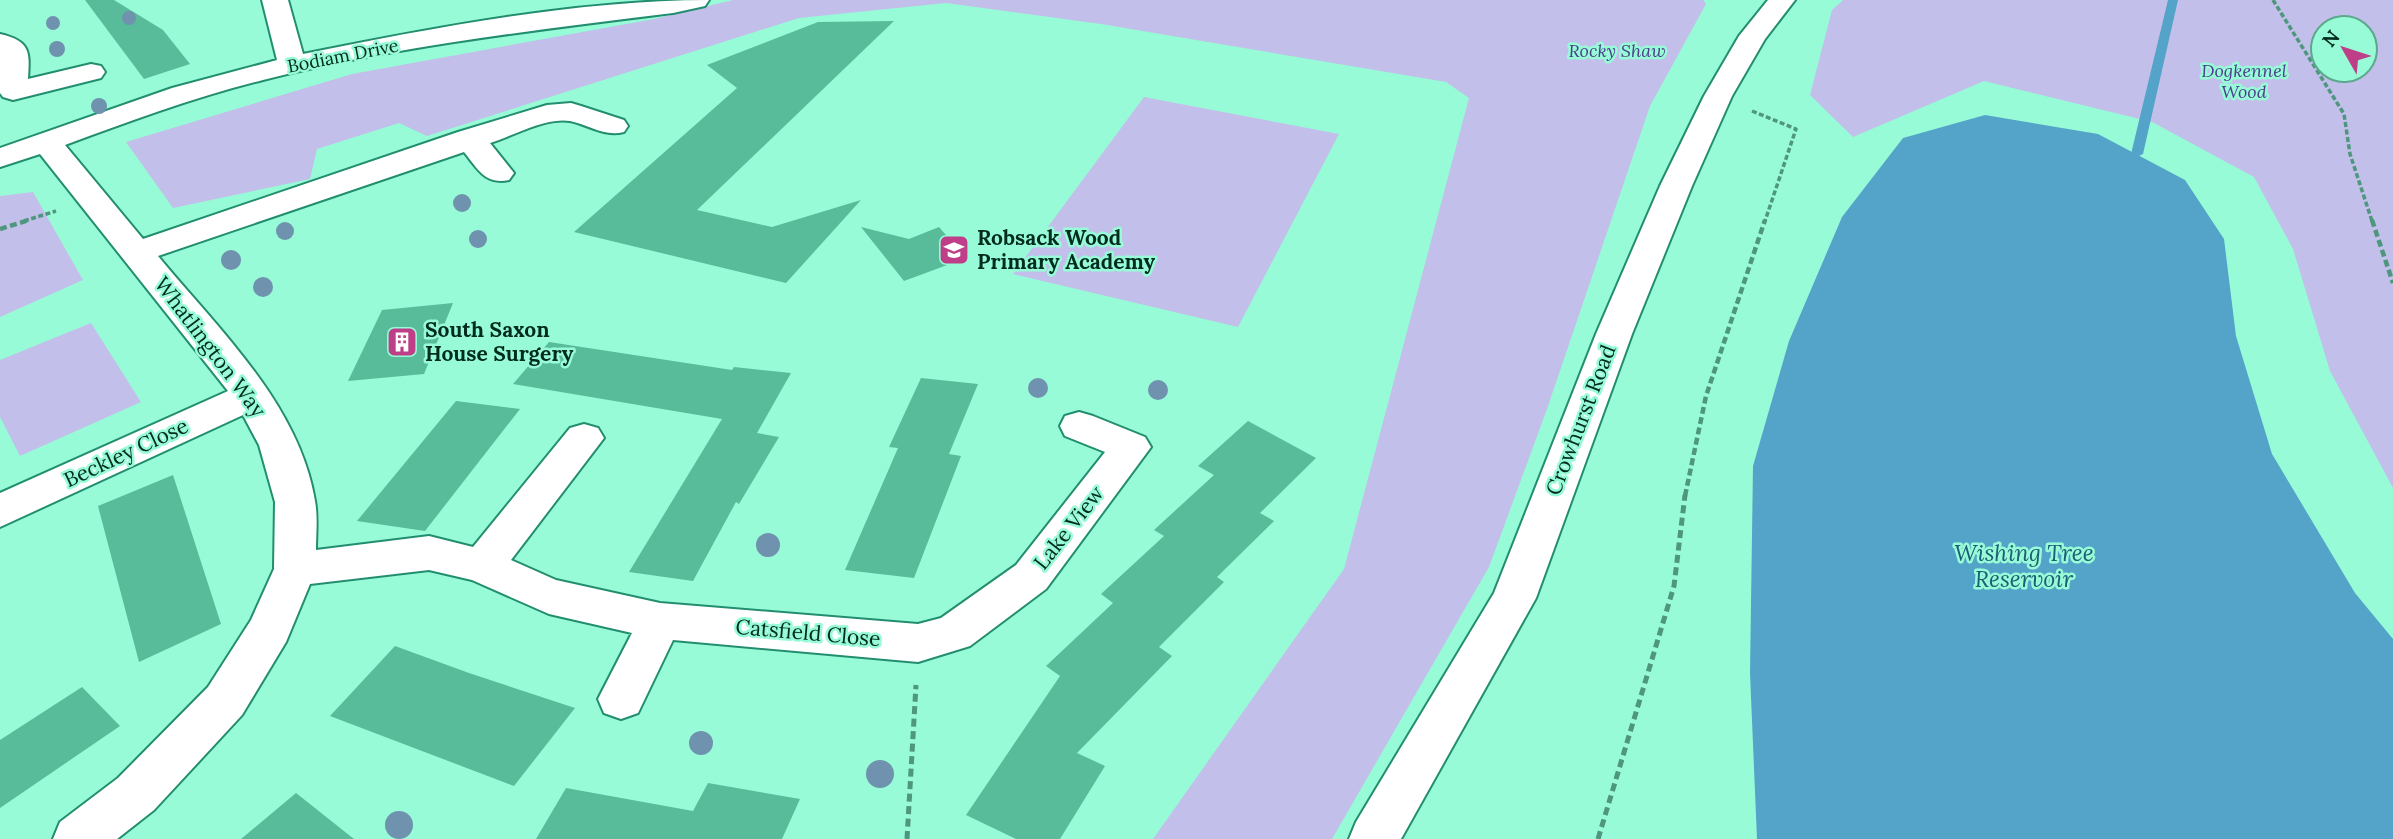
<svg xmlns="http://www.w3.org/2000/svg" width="2393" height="839" font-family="Lora,serif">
  <rect width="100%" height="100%" fill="#98fbd7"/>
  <!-- green -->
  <g fill="#c2bfea" fill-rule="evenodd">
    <polygon points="733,0 1703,0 1706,4 1650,106 1547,409 1489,567 1332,839 1153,839 1344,569 1469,98 1446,82 1101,24 946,3 799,18 427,136 399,123 317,149 310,179 173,208 126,142 352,74 654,19"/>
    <path d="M1843 0H2393V488L2330 371 2293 249 2254 177 2152 122 1984 81 1853 137 1810 95 1832 10ZM2323 28H2365V70H2323Z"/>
    <polygon points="1144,97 1339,134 1238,327 1013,274"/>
    <polygon points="33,192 83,280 0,317 0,196"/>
    <polygon points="91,323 141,402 20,456 0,417 0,360"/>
  </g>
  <!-- water -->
  <polygon fill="#53a4c8" points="1985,115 2098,134 2185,180 2224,239 2236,336 2272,454 2355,593 2393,639 2393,839 1757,839 1750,673 1753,466 1789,341 1842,217 1903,138"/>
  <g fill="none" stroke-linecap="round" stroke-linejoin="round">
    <!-- stream -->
    <polygon fill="#53a4c8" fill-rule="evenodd" points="2168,0 2178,0 2143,154 2137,157 2131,154"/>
  </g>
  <!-- building -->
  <g fill="#58bb9a">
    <polygon points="85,0 114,0 163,30 190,64 144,79"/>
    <polygon points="894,21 697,210 772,227 861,200 786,283 574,232 737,88 707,65 818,22"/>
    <polygon points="861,227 909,239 939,227 966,258 904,281"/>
    <polygon points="453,303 424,374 348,381 382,310"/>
    <polygon points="549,342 732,370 734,367 791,373 757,433 779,437 739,504 736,502 693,581 629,572 722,419 513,384"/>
    <polygon points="921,378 978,384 949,454 961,456 914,578 845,570 898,448 889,447"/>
    <polygon points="456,401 520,409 425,531 357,521"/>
    <polygon points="1248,421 1316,458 1260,513 1274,521 1217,577 1224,582 1159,647 1172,656 1077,753 1105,766 1060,839 1016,839 966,815 1060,676 1046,666 1113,603 1101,594 1164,536 1154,530 1214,475 1198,466"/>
    <polygon points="173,475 221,624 139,662 98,506"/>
    <polygon points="395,646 469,673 575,708 514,786 330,716"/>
    <polygon points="82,687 120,726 0,808 0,740"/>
    <polygon points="708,783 800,799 782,839 536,839 566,788 693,811"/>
    <polygon points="296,793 354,839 241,839"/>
  </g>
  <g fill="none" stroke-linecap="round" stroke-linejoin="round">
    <!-- minor casing -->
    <g stroke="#228e6f" stroke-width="4">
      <g id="minor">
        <path d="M262 0H288L303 54C432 28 578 0 709 0L705 6 673 13C536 30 397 46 263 80 195 97 130 121 65 145L143 239 458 132 547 105 571 103 581 106 624 120 628 126 624 132C604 137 589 125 570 121 545 117 513 136 490 143L514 173 509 180C485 185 478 169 464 152L158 256C218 329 299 404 315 501 318 517 316 534 316 550L429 536 473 547 570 428 584 424 598 428 604 438 511 560 556 580 660 603 918 624 941 618 1016 565 1105 452 1065 436 1060 426 1065 416 1079 412 1093 416 1145 437 1151 447 1046 589 970 646 918 662 673 640 638 713 621 719 604 713 598 699 632 633 549 614 472 580 429 570 310 584 286 642 242 715 154 810 117 839H53L60 822 118 778 208 687 251 620 274 569 275 502 259 445 243 415 0 527V493L228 391 40 154 0 167V148L172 88 277 60Z"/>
        <path d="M0 34C30 41 30 51 28 79L91 64 101 66 105 72 101 78 13 100 3 97 0 93Z"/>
      </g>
    </g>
    <!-- major casing -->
    <g stroke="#228e6f" stroke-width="4">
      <polygon id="major" points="1768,0 1795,0 1765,39 1732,96 1692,186 1632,334 1536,598 1401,839 1349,839 1356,822 1494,593 1596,334 1660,186 1704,96 1739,36"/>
    </g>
    <!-- path-far2 -->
    <g stroke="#4e967d" stroke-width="3.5" stroke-dasharray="5 2.5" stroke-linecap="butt">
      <polyline points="2273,0 2344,114 2350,154 2372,221"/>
      <polyline points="1752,111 1796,129 1765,221"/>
      <polyline points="24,221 56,211"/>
    </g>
    <!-- path-far1 -->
    <g stroke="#4e967d" stroke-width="4.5" stroke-dasharray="7 3.5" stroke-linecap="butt">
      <polyline points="2372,220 2393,283"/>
      <polyline points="0,229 29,220"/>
      <polyline points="1685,496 1706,396 1765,220"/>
    </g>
    <!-- path -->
    <g stroke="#4e967d" stroke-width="5" stroke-dasharray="8 4.5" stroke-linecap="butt">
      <polyline points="907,839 916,685"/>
      <polyline points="1598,839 1674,586 1685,495"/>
    </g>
    <!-- minor -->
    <use href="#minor" fill="#fff" fill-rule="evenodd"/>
    <!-- major -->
    <use href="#major" fill="#fff" fill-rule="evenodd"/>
  </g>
  <!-- trees -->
  <g fill="#6f92ae">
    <circle cx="129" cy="18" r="7"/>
    <circle cx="53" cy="23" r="7"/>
    <circle cx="57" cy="49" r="8"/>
    <circle cx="99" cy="106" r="8"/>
    <circle cx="462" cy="203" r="9"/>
    <circle cx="285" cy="231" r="9"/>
    <circle cx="478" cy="239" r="9"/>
    <circle cx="231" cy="260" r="10"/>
    <circle cx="263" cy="287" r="10"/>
    <circle cx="1038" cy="388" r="10"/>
    <circle cx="1158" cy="390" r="10"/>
    <circle cx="768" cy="545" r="12"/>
    <circle cx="701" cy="743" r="12"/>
    <circle cx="880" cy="774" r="14"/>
    <circle cx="399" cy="825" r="14"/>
  </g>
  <!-- icons -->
  <defs>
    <g id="school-square" transform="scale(1.575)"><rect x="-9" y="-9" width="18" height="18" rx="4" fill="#be3e88" stroke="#98fbd7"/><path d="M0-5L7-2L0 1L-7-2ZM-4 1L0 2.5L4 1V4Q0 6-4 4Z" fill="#fff"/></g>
    <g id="building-square" transform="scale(1.575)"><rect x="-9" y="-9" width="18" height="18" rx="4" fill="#be3e88" stroke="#98fbd7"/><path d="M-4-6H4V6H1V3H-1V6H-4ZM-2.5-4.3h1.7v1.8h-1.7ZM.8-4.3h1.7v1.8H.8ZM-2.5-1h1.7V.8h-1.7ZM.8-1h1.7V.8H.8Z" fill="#fff"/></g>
  </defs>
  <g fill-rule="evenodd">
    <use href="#school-square" x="954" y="250"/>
    <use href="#building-square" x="402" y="342"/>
  </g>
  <g text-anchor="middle" stroke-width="5" stroke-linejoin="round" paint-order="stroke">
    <!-- far-park labels -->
    <g font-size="18" font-style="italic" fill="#4d3d8c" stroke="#98fbd7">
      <text x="1617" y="57">Rocky Shaw</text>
      <text x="2244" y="77">Dogkennel<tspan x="2244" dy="21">Wood</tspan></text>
    </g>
    <!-- far-street labels -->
    <g font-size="18" fill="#002c1f" stroke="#98fbd7">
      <text transform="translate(343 56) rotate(-11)" y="6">Bodiam Drive</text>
    </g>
    <!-- poi labels -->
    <g font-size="21" font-weight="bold" fill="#002c1f" stroke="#98fbd7" text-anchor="start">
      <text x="977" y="245">Robsack Wood<tspan x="977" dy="24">Primary Academy</tspan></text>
      <text x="425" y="337">South Saxon<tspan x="425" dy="24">House Surgery</tspan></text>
    </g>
    <!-- street labels -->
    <g font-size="21" fill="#002c1f" stroke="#98fbd7">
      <text transform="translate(210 347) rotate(53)" y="7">Whatlington Way</text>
      <text transform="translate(1581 420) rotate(-69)" y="7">Crowhurst Road</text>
      <text transform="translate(126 453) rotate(-25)" y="7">Beckley Close</text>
      <text transform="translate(1069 528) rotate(-52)" y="7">Lake View</text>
      <text transform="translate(808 633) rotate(5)" y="7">Catsfield Close</text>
    </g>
    <!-- water labels -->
    <g font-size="23" font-style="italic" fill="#1d5d76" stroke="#98fbd7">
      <text x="2024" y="561">Wishing Tree<tspan x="2024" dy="26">Reservoir</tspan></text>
    </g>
  </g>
  <!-- north arrow -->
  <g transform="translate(2344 49) rotate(309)"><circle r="33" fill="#98fbd7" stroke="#5ba88d" stroke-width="2"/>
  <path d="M0-5L12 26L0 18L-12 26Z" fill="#be3e88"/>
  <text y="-10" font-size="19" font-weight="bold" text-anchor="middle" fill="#002c1f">N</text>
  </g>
</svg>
